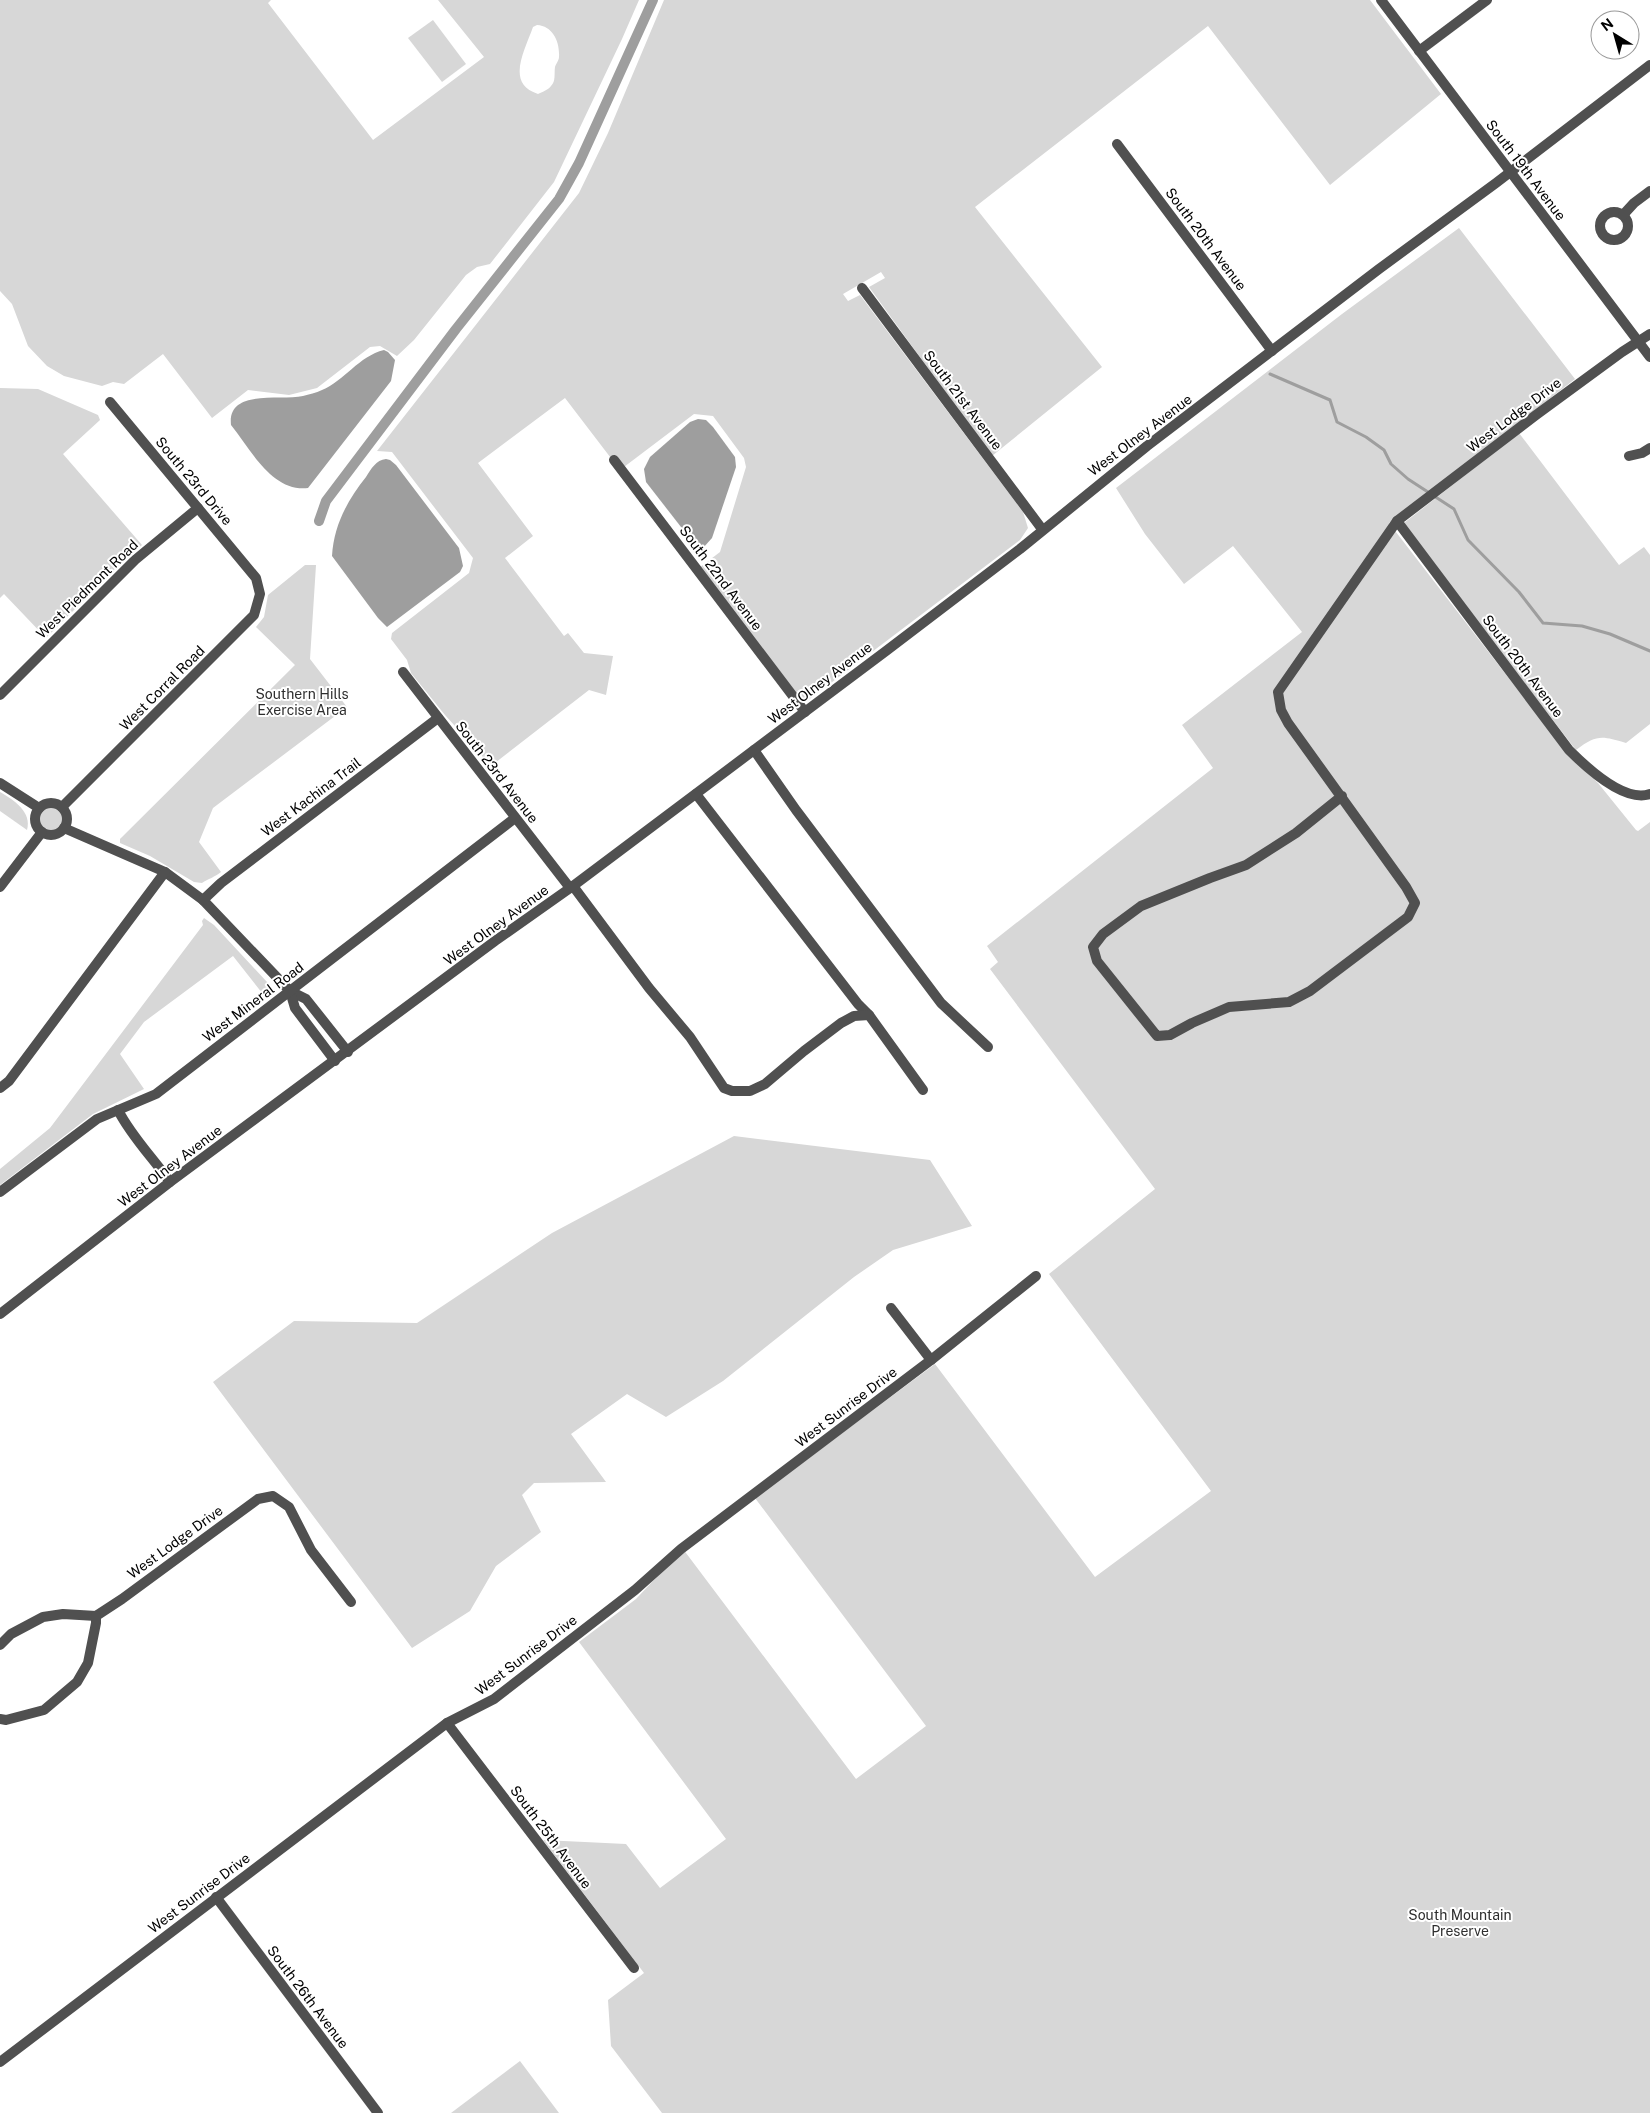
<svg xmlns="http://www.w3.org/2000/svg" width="1650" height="2113" font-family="'Public Sans',sans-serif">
  <rect width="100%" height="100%" fill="#fff"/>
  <!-- green -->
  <g fill="#d7d7d7" fill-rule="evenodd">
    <path d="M0 0H271L268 3 373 140 484 57 438 0H639L622 39 554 182 490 264 477 267 466 275 414 340 397 356 380 346 370 347 317 388 289 395 248 390 212 418 163 354 124 384 113 382 102 386 64 376 47 366 28 346 12 304 0 291ZM537 25C553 26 560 42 559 57 559 60 556 64 555 67 554 74 556 81 551 86 548 90 542 92 538 94 505 84 525 50 533 27Z"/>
    <polygon points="664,0 1370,0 1441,94 1330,185 1208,26 975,207 1102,367 992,456 869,287 885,278 881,272 843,294 848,301 860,295 1023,512 1028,528 1020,540 807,701 795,694 699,568 720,552 746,467 744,458 713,416 694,414 620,470 565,398 478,463 533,536 505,558 564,636 568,633 584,653 613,656 606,695 589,690 491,766 445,715 411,673 407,660 391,639 392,633 469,573 473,558 392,452 377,451 579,193 608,133"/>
    <polygon points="433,20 466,64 442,82 408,38"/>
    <polygon points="1459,228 1575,379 1389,523 1568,755 1598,783 1636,830 1638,831 1650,822 1650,2113 662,2113 611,2046 608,2000 644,1973 543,1840 626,1844 660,1888 726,1839 579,1642 636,1599 683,1549 856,1779 926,1726 755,1498 935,1364 1095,1577 1211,1491 1049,1274 1155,1189 990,969 998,962 987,946 1213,768 1182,725 1302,632 1233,546 1184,584 1145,534 1116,488 1342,314"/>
    <polygon points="0,388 38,389 98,415 100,420 63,454 142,545 122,562 46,638 4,594 0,598"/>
    <path d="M1519 433 1619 565 1644 547 1650 555V724L1626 743C1602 736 1597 734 1576 750L1408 532 1404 523Z"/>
    <path d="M305 565H316L310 659 347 707 213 808 199 842 221 872C215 877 208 879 202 883L194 882 150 856 120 843V839L295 665 256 627 264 617 268 595Z"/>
    <path d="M0 792C14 800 32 812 27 830L0 811Z"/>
    <circle cx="51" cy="819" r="16"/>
    <polygon points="204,918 214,925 267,982 270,989 266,998 233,956 144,1022 120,1054 144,1089 142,1090 93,1114 0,1185 0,1169 50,1128 203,925 202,921"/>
    <polygon points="734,1136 930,1160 972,1226 893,1250 854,1277 723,1381 666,1417 627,1394 571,1434 606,1482 534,1483 522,1495 541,1532 496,1566 470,1611 412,1648 213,1382 294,1321 417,1323 552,1233"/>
    <polygon points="520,2061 559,2113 451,2113"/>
  </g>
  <!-- water -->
  <g fill="#9e9e9e">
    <path d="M384 350 388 352 395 360 391 381 308 488C272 492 251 450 231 425 227 388 281 401 303 396 309 394 316 393 322 390 344 381 359 356 384 350Z"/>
    <polygon points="698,419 706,420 713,427 735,457 736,467 712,538 703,548 695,545 646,482 644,469 650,457 690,422"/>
    <path d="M386 459 390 460 396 465 459 548 463 566 460 572 387 627 378 618 332 556C334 525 347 501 366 477 371 469 376 460 386 459Z"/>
  </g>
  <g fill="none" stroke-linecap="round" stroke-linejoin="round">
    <!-- stream -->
    <polyline stroke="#9e9e9e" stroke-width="3" points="1270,374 1330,400 1337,422 1366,437 1384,450 1391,464 1408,479 1454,509 1468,540 1519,592 1543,623 1582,626 1610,634 1650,651"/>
    <!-- canal -->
    <polyline stroke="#9e9e9e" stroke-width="10" points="319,521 326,501 456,329 559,199 579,163 653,0"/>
    <!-- minor -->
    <g stroke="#505050" stroke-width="10">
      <polyline points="1419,51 1487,0"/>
      <polyline points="1117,144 1272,351"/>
      <circle cx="1614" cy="226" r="14"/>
      <polyline points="1623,215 1634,203 1650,191"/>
      <polyline points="862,288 1042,529"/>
      <polyline points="1629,456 1642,453 1650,448"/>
      <polyline points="614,460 805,712"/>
      <path d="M1397 521 1569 750C1586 767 1624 803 1650 794"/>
      <polyline points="403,672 570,888"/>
      <polyline points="0,695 135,560 198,508"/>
      <polyline points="754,750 796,810 941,1003 988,1047"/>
      <polyline points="0,783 39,808"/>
      <polyline points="696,794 858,1004 869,1015"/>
      <polyline points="1342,796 1296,833 1246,865 1210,878 1141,906 1103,934 1093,947 1097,961 1157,1036 1170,1035 1192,1023 1229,1007 1289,1002 1310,991 1408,917 1415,903 1406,887 1288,723 1281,710 1278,692 1397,521 1536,415 1622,352 1650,334"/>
      <circle cx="51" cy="819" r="16"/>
      <polyline points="62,807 254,615 260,594 256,578 110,402"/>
      <polyline points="64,828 165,872 203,900 290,991 306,999 348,1052"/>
      <polyline points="573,886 649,988 690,1037 724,1088 732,1091 750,1091 765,1084 804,1051 841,1023 854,1016 869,1015 923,1090"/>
      <polyline points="0,887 42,832"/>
      <polyline points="203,900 221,883 438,718"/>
      <polyline points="290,991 295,1008 335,1061"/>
      <polyline points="0,1088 9,1081 165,872"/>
      <path d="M118 1110C131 1136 153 1158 170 1182"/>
      <polyline points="0,1192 97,1119 156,1094 515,818"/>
      <polyline points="891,1308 931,1360"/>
      <polyline points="0,1314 170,1182 495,941 573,886 886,651 1020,549 1147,446 1379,269 1496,183 1650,65"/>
      <polyline points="0,1645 11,1634 43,1617 63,1614 96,1616 122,1599 258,1499 273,1496 289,1507 311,1550 351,1602"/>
      <polyline points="0,1719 6,1720 44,1710 77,1682 88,1663 96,1623 96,1616"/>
      <polyline points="447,1723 634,1968"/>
      <polyline points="216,1897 378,2113"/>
      <polyline points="0,2062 447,1723 494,1699 635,1590 681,1549 931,1360 1036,1276"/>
    </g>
    <!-- tertiary -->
    <polyline stroke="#505050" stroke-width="10" points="1381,0 1650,357"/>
  </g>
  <g text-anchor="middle" stroke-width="4" stroke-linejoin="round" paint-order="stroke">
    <!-- street labels -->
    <g font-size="14" fill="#000" stroke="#fff">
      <text transform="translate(1526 170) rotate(53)" y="5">South 19th Avenue</text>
      <text transform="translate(1206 239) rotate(53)" y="5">South 20th Avenue</text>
      <text transform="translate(963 400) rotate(53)" y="5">South 21st Avenue</text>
      <text transform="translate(1514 415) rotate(-37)" y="5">West Lodge Drive</text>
      <text transform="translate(1140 435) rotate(-37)" y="5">West Olney Avenue</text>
      <text transform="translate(194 481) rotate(50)" y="5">South 23rd Drive</text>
      <text transform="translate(721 578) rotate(53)" y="5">South 22nd Avenue</text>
      <text transform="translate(87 589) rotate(-44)" y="5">West Piedmont Road</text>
      <text transform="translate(1523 666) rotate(53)" y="5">South 20th Avenue</text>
      <text transform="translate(820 683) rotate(-37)" y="5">West Olney Avenue</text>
      <text transform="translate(162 688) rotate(-45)" y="5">West Corral Road</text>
      <text transform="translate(497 772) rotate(52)" y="5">South 23rd Avenue</text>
      <text transform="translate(311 797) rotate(-37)" y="5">West Kachina Trail</text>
      <text transform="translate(496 925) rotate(-36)" y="5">West Olney Avenue</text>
      <text transform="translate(253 1002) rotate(-37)" y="5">West Mineral Road</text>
      <text transform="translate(170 1166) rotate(-37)" y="5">West Olney Avenue</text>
      <text transform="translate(846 1407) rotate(-37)" y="5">West Sunrise Drive</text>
      <text transform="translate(175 1542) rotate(-36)" y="5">West Lodge Drive</text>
      <text transform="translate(526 1655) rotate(-37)" y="5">West Sunrise Drive</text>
      <text transform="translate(551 1837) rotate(53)" y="5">South 25th Avenue</text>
      <text transform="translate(199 1893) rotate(-37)" y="5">West Sunrise Drive</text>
      <text transform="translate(308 1997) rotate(53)" y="5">South 26th Avenue</text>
    </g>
    <!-- park labels -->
    <g font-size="14" fill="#2e2e2e" stroke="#fff">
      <text x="302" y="699">Southern Hills<tspan x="302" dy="16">Exercise Area</tspan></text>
      <text x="1460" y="1920">South Mountain<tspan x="1460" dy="16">Preserve</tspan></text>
    </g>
  </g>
  <!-- north arrow -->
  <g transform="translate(1615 35) rotate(323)"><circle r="24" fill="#ffffff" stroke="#999999"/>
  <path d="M0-4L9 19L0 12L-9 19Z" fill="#000000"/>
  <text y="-8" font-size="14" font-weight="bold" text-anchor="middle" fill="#000000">N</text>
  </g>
</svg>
